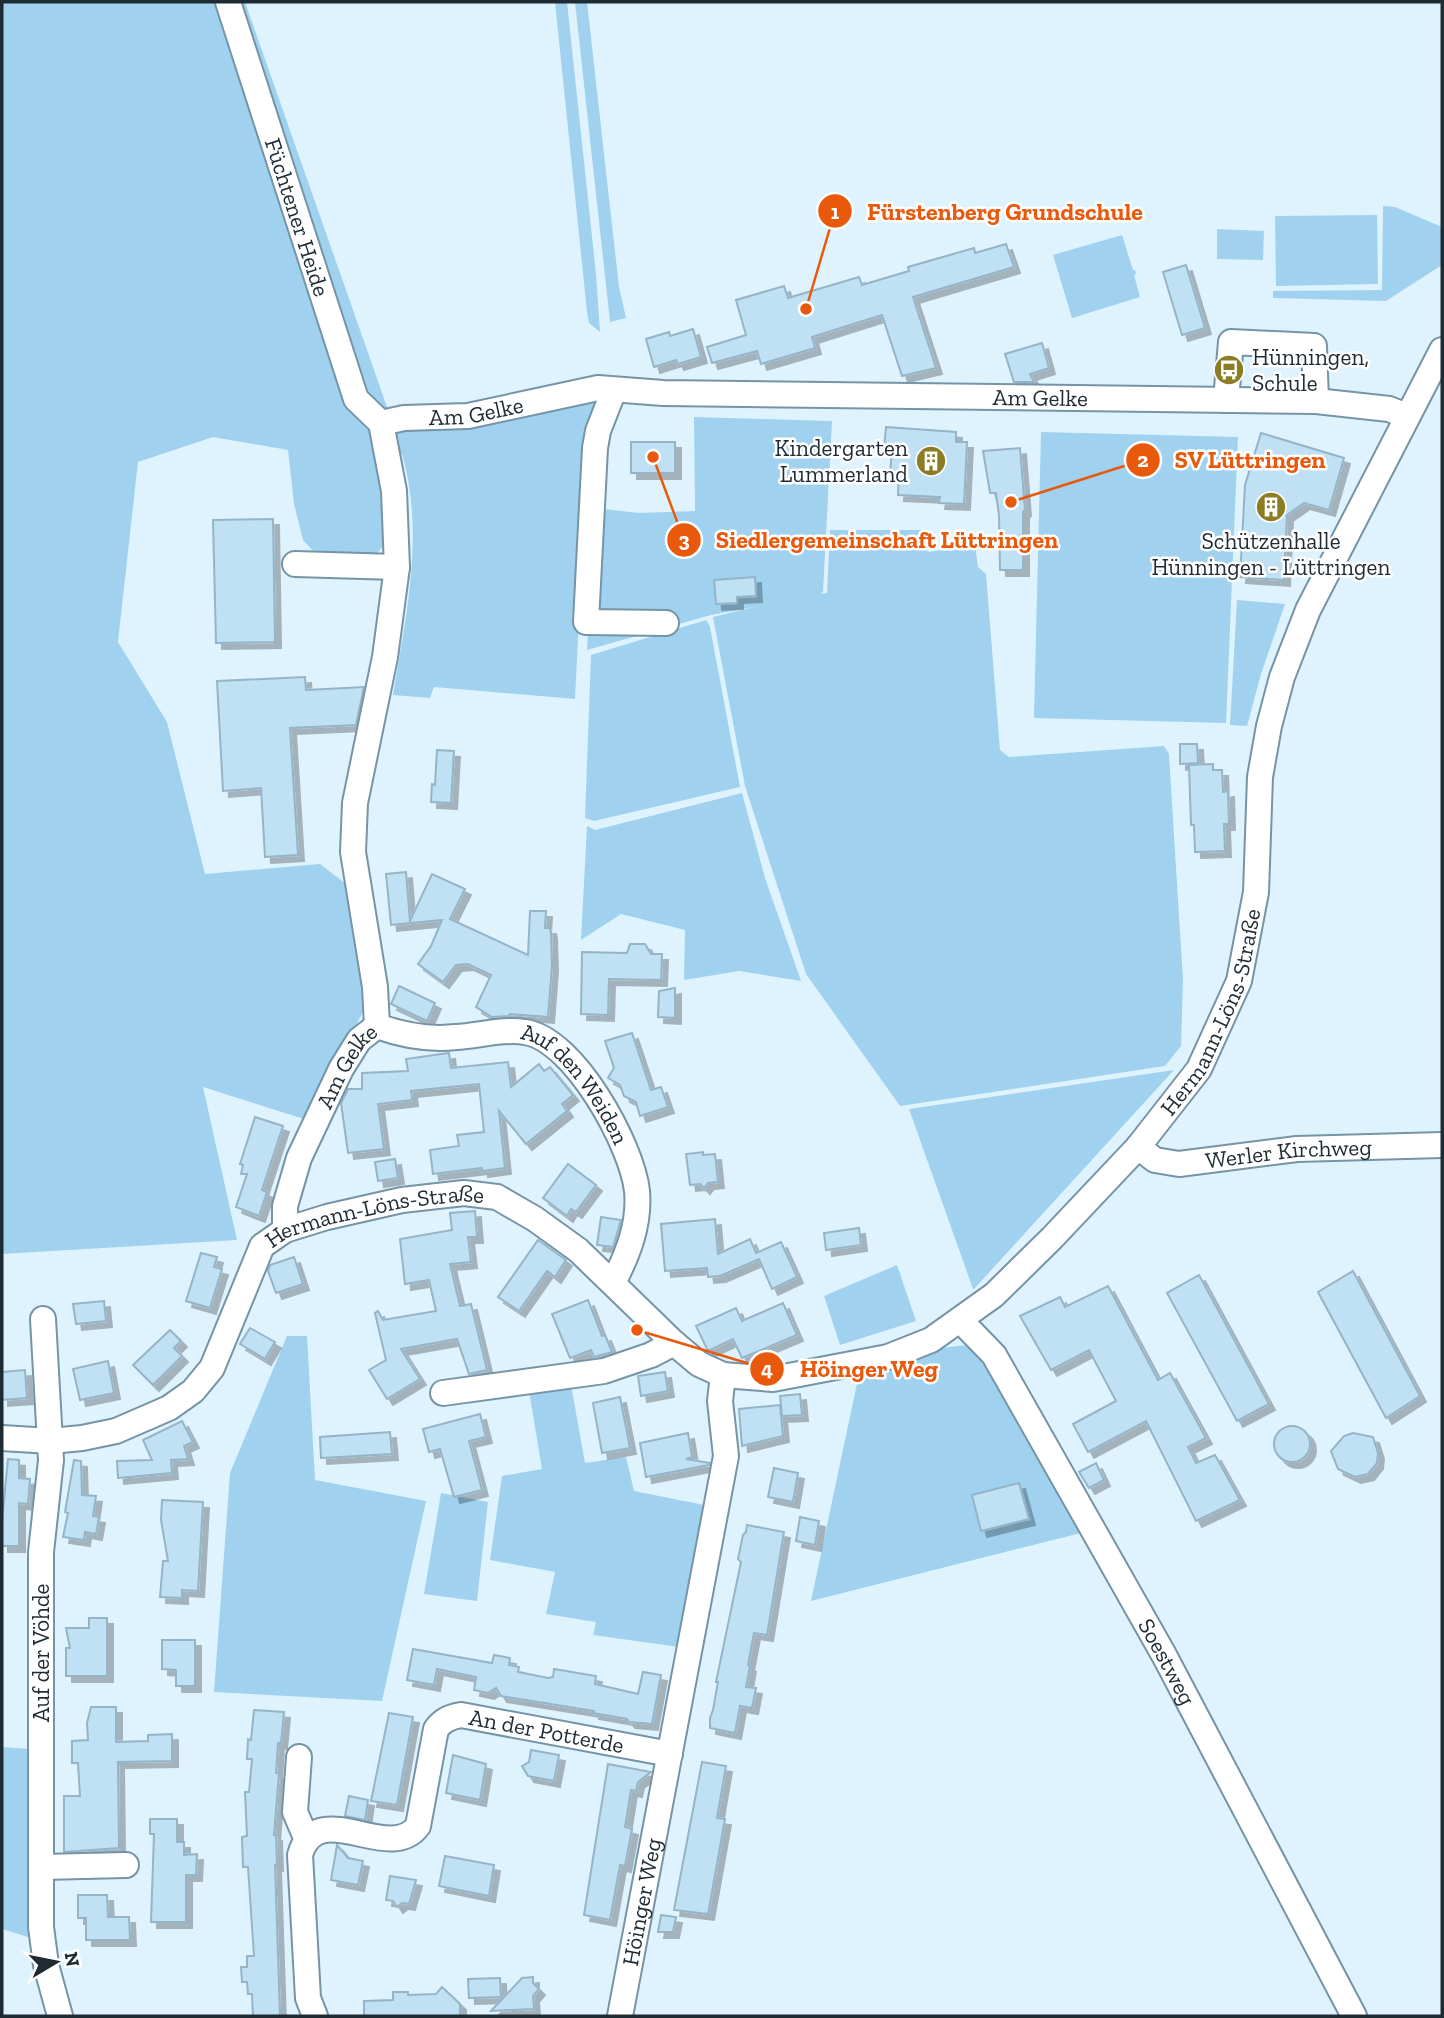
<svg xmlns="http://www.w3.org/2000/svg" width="1444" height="2018" font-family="'Zilla Slab',serif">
  <defs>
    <filter id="shadow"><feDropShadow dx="6" dy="6" stdDeviation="0" flood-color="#0004"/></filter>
  </defs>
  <rect width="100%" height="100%" fill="#dff3ff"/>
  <!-- green -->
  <g fill="#a0d2f0">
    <polygon points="2,2 220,2 362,416 377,448 391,536 376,555 317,555 303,540 294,504 288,450 213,437 138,462 118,642 167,722 205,874 320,864 350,887 366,1006 307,1120 203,1087 237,1240 2,1254"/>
    <polygon points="233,2 245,2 387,407 392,413 366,402"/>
    <polygon points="555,2 567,2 596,274 600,332 589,323 587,312"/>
    <polygon points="575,2 587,2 619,287 626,318 610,322"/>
    <polygon points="1383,206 1395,207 1442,227 1442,265 1386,301 1273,298 1273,291 1382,290"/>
    <polygon points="1377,215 1378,284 1276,286 1275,216"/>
    <polygon points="1217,229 1264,231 1263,260 1217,259"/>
    <polygon points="1122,235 1133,270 1135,270 1136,274 1134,275 1140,297 1072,318 1053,255"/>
    <path d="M588 396 601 402 588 441 575 699 434 687 430 698 393 695C406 616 425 533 402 454L392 457 395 427Z"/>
    <polygon points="694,417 832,421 823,592 820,594 827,593 830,530 921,530 928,552 975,545 978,567 986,574 1000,750 1009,757 1164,746 1169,754 1183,980 1181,1046 1165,1066 900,1106 806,974 745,786 713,617 754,607 711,615 587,650 595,508 639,513 695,511"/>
    <polygon points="1041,432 1238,437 1226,723 1034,718"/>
    <polygon points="1237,600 1285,604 1261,674 1247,726 1230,725"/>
    <polygon points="706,620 710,627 740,787 594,821 585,818 591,655"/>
    <polygon points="742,793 765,878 801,981 739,971 684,980 685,930 621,914 581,940 587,826 595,830"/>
    <polygon points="1174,1070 974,1289 973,1289 909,1109"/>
    <polygon points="897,1265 916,1321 840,1345 824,1296"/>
    <polygon points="287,1336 307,1336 315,1480 426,1501 382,1701 214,1692 230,1473"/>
    <polygon points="967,1345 985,1358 1081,1533 811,1601 859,1374 940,1348"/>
    <polygon points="571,1385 585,1463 626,1457 634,1491 704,1505 679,1647 593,1635 596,1622 546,1614 555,1572 490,1560 502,1476 542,1469 529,1391"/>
    <polygon points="441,1493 488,1502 477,1601 424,1594"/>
    <polygon points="2,1747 30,1749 31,1938 2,1929"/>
  </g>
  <!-- building -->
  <g fill="#c0e0f4" stroke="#95b4c7" stroke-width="2" filter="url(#shadow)">
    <polygon points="1006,244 1014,267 913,297 936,368 902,376 882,315 812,337 815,348 761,364 757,351 712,363 707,347 746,335 736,300 784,286 788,298 859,277 862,285 909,271 908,267 974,248 975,253"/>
    <polygon points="1186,265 1205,328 1182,335 1163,272"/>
    <polygon points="693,329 701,357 678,364 676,360 654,367 646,339 669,332 670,336"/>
    <polygon points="1042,343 1049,368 1030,374 1034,382 1014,382 1005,354"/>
    <polygon points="886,427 956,432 956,442 967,442 964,504 939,503 940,497 898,495 899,473 890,473 892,451 884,450"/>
    <polygon points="1261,433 1344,458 1329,510 1304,503 1287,515 1284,580 1240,577 1245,485"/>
    <rect x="631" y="442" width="44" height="31"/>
    <polygon points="1020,448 1025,510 1023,512 1023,570 1000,570 999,515 996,493 990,493 983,451"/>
    <polygon points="273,519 275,642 216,643 213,520"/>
    <polygon points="755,577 756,596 737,597 737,603 716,604 714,580"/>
    <polygon points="305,677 306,690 364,687 356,725 290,728 298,855 265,857 261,788 223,791 217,681"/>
    <polygon points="1180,744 1197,744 1198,763 1180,764"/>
    <polygon points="437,750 454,751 451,803 431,802 432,784 435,785"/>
    <polygon points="1213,764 1213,770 1222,770 1223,792 1228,791 1229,824 1224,824 1225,851 1195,852 1194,825 1191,825 1189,765"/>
    <polygon points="406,872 410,921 432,874 465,889 450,919 528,955 530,911 546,911 545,928 550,928 551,933 552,966 548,1017 510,1014 509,1016 492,1017 476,1007 491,975 468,964 456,965 443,982 418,964 431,946 442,920 391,925 386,874"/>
    <polygon points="630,944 645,944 651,954 662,954 661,980 609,979 608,1015 581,1014 582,952 627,953"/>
    <polygon points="399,986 435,1003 427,1021 391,1004"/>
    <polygon points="675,988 675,1018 658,1017 659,991"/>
    <polygon points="632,1033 651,1090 661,1087 668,1107 640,1116 636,1102 624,1096 620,1085 608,1078 614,1068 605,1041"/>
    <polygon points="449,1053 451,1068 508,1062 511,1087 539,1064 544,1071 550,1067 573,1095 562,1104 567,1111 526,1144 499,1111 505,1168 482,1171 482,1168 433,1174 430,1150 459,1146 457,1135 484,1132 479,1084 411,1091 412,1100 378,1104 384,1149 348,1153 341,1103 348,1089 362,1089 362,1073 408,1071 406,1059"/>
    <polygon points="255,1117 283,1126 262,1190 267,1192 259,1216 236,1207 247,1174 241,1174 243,1165 240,1164"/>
    <polygon points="703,1152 703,1155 715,1154 718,1182 708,1183 704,1188 700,1184 690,1185 686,1154"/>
    <polygon points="395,1159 398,1178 378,1181 375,1162"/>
    <polygon points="568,1164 596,1185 576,1212 571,1209 567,1216 543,1198"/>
    <polygon points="475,1211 477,1237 468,1237 471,1262 450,1264 460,1306 471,1304 487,1370 469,1374 457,1339 401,1349 420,1379 387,1399 369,1370 386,1360 375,1313 378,1311 383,1320 436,1311 429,1280 405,1284 400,1239 452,1230 450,1213"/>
    <polygon points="601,1217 621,1220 613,1247 597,1245"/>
    <polygon points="715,1219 718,1254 750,1239 756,1253 781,1242 797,1277 772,1289 759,1259 720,1276 708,1277 707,1268 665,1271 661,1224"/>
    <polygon points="859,1228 861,1245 826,1250 824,1233"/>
    <polygon points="538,1240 566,1260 555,1277 547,1271 519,1311 498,1297"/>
    <polygon points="201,1253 217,1257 214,1267 222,1269 210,1308 186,1301"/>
    <polygon points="294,1257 303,1284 276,1293 268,1271 270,1265"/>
    <polygon points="1353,1271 1420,1396 1386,1418 1318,1292"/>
    <polygon points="1199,1275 1269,1404 1237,1421 1167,1293"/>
    <polygon points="1108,1286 1158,1380 1170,1373 1206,1438 1188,1447 1196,1463 1215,1455 1240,1500 1196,1521 1146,1421 1088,1452 1073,1424 1116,1401 1089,1350 1051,1370 1020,1316 1060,1297 1065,1307"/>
    <polygon points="588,1300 602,1336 605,1335 612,1352 594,1357 591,1350 570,1358 552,1314"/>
    <polygon points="104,1301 106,1321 76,1324 73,1304"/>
    <polygon points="783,1303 797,1335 742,1358 733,1339 708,1351 696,1326 736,1308 742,1321"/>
    <polygon points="250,1328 275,1342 265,1359 240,1344"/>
    <polygon points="170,1330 181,1341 174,1348 182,1356 153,1385 133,1365"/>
    <polygon points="108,1361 114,1393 80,1400 73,1369"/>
    <polygon points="25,1370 27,1398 2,1400 2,1372"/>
    <polygon points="665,1372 668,1391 641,1396 638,1376"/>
    <polygon points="800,1394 802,1415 782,1416 780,1396"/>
    <polygon points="620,1397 630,1448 602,1453 593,1403"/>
    <polygon points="780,1405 783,1436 742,1446 739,1409"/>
    <polygon points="480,1414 486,1437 469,1441 482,1490 454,1497 440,1449 429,1452 423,1429"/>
    <polygon points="182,1421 193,1442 184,1446 188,1459 171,1460 172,1473 118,1478 117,1461 152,1460 143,1440"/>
    <circle cx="1292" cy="1444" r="18"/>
    <polygon points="390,1432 392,1454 321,1458 320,1437"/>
    <polygon points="688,1433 692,1457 686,1459 710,1463 709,1465 646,1477 640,1443"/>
    <polygon points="1353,1433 1373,1437 1378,1453 1377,1463 1368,1474 1355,1477 1338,1469 1331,1451 1344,1436"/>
    <polygon points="8,1459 19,1460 19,1478 30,1479 28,1504 19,1503 19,1546 2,1546 2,1521"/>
    <polygon points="74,1460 81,1461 82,1495 96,1496 93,1516 99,1517 96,1534 85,1532 84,1540 63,1537 68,1513 65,1512"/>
    <polygon points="1096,1463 1104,1480 1089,1488 1079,1472"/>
    <polygon points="774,1468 798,1473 793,1502 768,1497"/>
    <polygon points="1019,1483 1029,1519 981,1531 972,1495"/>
    <polygon points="162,1500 203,1502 198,1591 182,1590 182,1598 160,1597 163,1561 168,1561 161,1520"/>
    <polygon points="800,1517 819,1521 815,1545 796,1541"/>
    <polygon points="747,1525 784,1532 767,1635 754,1633 748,1665 750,1666 746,1687 756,1688 752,1708 740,1706 735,1733 710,1728 710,1718 713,1710 718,1682 716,1682 741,1562 738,1559 743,1535 746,1532"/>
    <polygon points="89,1618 107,1618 107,1676 66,1676 66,1648 70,1648 66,1628 89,1628"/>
    <polygon points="162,1640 195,1640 195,1686 176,1686 176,1670 162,1669"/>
    <polygon points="413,1649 492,1663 494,1655 510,1658 509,1665 519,1667 518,1672 548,1678 553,1677 554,1669 596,1676 595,1684 638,1694 643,1672 661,1675 652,1724 629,1722 627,1719 593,1713 594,1711 501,1696 496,1688 488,1693 474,1690 476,1677 437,1669 434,1685 407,1680"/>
    <polygon points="91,1707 116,1707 116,1742 148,1741 148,1735 172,1734 172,1761 118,1762 119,1848 64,1852 64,1796 80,1796 78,1763 72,1763 72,1741 88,1740 87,1723"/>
    <polygon points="254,1710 284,1712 281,1743 278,1743 276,1773 279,1773 274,1835 276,1835 277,1865 275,1865 280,2016 253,2016 252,1994 248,1994 247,1982 242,1982 241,1967 247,1967 247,1956 254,1956 248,1867 243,1867 242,1837 247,1836 245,1792 249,1792 252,1759 247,1759 248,1739 251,1740"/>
    <polygon points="389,1713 413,1717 397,1805 371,1801"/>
    <polygon points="531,1750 559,1755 554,1781 528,1776 522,1766 529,1762"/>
    <polygon points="453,1755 486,1764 480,1800 446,1793"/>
    <polygon points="702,1762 726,1766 717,1818 725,1819 708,1914 674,1910"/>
    <polygon points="608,1764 651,1772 638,1782 636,1791 631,1790 625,1827 632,1829 625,1866 620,1865 610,1920 584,1915"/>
    <polygon points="349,1796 368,1800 365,1820 345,1816"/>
    <polygon points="150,1819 177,1819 177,1842 184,1842 184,1855 197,1854 196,1875 186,1875 186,1922 151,1922 154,1834 150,1834"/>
    <polygon points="337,1845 348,1858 363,1861 358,1885 331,1880"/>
    <polygon points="445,1856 494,1865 489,1896 439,1886"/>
    <polygon points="390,1876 416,1880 409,1904 402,1903 397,1907 393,1901 386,1900"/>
    <polygon points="78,1895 107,1895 108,1917 129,1917 130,1940 86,1940 86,1918 78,1918"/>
    <polygon points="661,1915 676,1917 673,1932 658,1932"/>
    <polygon points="533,1977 533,1983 539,1989 533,1996 534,2009 491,2011 522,1978"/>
    <polygon points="500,1978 501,1997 469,1998 468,1979"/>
    <polygon points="442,1987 460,2004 460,2016 364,2016 364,2001 393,2000 393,1992 408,1992 408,1995 436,1994"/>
  </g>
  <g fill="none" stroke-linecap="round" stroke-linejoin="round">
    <!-- minor casing -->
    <g stroke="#7594a6" stroke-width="28">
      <g id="minor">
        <path id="s1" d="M228 2 356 399 381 423"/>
        <polyline points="614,390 598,431 595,448 586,622 666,623"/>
        <polyline points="1226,400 1231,342 1314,346 1316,401"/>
        <path id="s2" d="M381 423 404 418 468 416 598 388 663 393 1316 401 1389 409 1407 416"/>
        <polyline points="295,564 397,567"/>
        <polyline points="377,1026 375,987 353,852 355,803 385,657 397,567 394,491 381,423"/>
        <path id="s3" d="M377 1026C402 1035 429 1040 456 1037 478 1036 503 1028 525 1032 574 1039 632 1145 637 1191 640 1224 628 1254 613 1283"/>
        <path id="s4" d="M1138 1147 1155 1160 1179 1164 1297 1149 1442 1145"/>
        <path id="s5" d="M285 1230V1206L299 1158 341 1069 359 1040 377 1026"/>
        <polyline points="43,1319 51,1460 41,1552 41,1927 46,1965 60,2016"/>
        <path id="s6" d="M960 1320 994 1355 1164 1655 1354 2016"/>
        <polyline points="443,1393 604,1371 651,1355 674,1343"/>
        <path id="s7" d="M2 1438 51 1441 82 1438 116 1431 169 1408 193 1391 212 1368 262 1246 285 1230 327 1217 402 1200 464 1193 497 1197 535 1219 578 1250 674 1343 699 1364 723 1375 773 1379 888 1357 931 1340 994 1295 1052 1238 1138 1147 1199 1069 1239 981 1256 892 1260 777 1269 726 1282 677 1308 610 1442 350"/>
        <polyline points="299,1757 295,1812 307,1840"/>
        <polyline points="42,1867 126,1865"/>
        <path id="s8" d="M315 2016 308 1998 300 1855C317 1795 389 1865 418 1826L436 1729C443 1720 450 1717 461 1715L670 1754"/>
        <path id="s9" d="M620 2016 726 1456 720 1401 723 1375"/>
      </g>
    </g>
    <!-- minor -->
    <use href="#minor" stroke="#fff" stroke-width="24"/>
  </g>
  <!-- icons -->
  <defs>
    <g id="bus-disc" transform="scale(1.575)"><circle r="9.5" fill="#8a7d24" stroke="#fff"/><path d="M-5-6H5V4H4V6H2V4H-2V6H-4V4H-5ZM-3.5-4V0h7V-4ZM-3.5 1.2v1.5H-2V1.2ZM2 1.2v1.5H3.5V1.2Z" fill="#fff"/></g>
    <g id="building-disc" transform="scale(1.575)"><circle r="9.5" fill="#8a7d24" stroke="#fff"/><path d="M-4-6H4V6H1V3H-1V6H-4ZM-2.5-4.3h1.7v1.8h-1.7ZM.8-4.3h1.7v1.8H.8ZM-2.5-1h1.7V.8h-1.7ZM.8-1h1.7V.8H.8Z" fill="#fff"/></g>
  </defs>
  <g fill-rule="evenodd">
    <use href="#bus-disc" x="1229" y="370"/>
    <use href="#building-disc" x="931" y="461"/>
    <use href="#building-disc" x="1271" y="507"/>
  </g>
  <g text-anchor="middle" stroke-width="5" stroke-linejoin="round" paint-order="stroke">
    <!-- street labels -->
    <g font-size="23" fill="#1e2b32" stroke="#fff">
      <text dy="8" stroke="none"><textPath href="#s1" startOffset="226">Füchtener Heide</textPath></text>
      <text dy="8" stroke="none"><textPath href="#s2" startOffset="663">Am Gelke</textPath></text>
      <text dy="8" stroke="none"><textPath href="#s2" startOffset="96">Am Gelke</textPath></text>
      <text dy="8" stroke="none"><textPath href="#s7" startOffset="1552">Hermann-Löns-Straße</textPath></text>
      <text dy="8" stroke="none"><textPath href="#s5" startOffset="178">Am Gelke</textPath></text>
      <text dy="8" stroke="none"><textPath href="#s3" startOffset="224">Auf den Weiden</textPath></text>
      <text dy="8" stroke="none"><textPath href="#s4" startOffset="156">Werler Kirchweg</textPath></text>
      <text dy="8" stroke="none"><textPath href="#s7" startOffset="483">Hermann-Löns-Straße</textPath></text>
      <text transform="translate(41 1653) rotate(-90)" y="8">Auf der Vöhde</text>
      <text dy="8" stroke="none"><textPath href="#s6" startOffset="401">Soestweg</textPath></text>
      <text dy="8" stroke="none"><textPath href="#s8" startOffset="513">An der Potterde</textPath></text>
      <text dy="8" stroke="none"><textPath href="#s9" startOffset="116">Höinger Weg</textPath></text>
    </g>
    <!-- poi labels -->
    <g font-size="23" fill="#1e2b32" stroke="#fff" text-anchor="start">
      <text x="1252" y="365">Hünningen,<tspan x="1252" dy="26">Schule</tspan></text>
      <text x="908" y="456" text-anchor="end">Kindergarten<tspan x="908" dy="26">Lummerland</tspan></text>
      <text x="1271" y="549" text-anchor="middle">Schützenhalle<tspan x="1271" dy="26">Hünningen - Lüttringen</tspan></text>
    </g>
  </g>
  <!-- callouts -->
  <path fill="none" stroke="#e8590c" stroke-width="2.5" d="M806 309L835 211M1011 502L1143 460M653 457L684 540M637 1330L767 1369"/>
  <g fill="#e8590c" stroke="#fff" stroke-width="2.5">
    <circle cx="806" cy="309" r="7"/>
    <circle cx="1011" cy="502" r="7"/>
    <circle cx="653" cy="457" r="7"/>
    <circle cx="637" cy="1330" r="7"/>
    <circle cx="835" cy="211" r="18"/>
    <circle cx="1143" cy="460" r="18"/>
    <circle cx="684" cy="540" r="18"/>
    <circle cx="767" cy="1369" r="18"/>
  </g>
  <g font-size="21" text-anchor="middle" font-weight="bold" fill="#fff">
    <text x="835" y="219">1</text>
    <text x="1143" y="467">2</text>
    <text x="684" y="547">3</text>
    <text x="767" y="1376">4</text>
  </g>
  <g font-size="24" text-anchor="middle" font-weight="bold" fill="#e8590c" stroke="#fff" stroke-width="5" stroke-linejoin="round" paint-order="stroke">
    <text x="1005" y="220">Fürstenberg Grundschule</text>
    <text x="1250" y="468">SV Lüttringen</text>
    <text x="887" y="548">Siedlergemeinschaft Lüttringen</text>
    <text x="869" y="1377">Höinger Weg</text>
  </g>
  <!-- border -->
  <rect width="1444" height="2018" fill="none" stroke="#1e2b32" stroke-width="7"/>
  <!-- north arrow -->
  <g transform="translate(56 1962) rotate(80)" stroke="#ffffff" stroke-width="5" paint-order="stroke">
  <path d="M0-5L12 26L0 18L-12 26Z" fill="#1e2b32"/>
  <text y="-10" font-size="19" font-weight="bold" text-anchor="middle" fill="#1e2b32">N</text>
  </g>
</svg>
